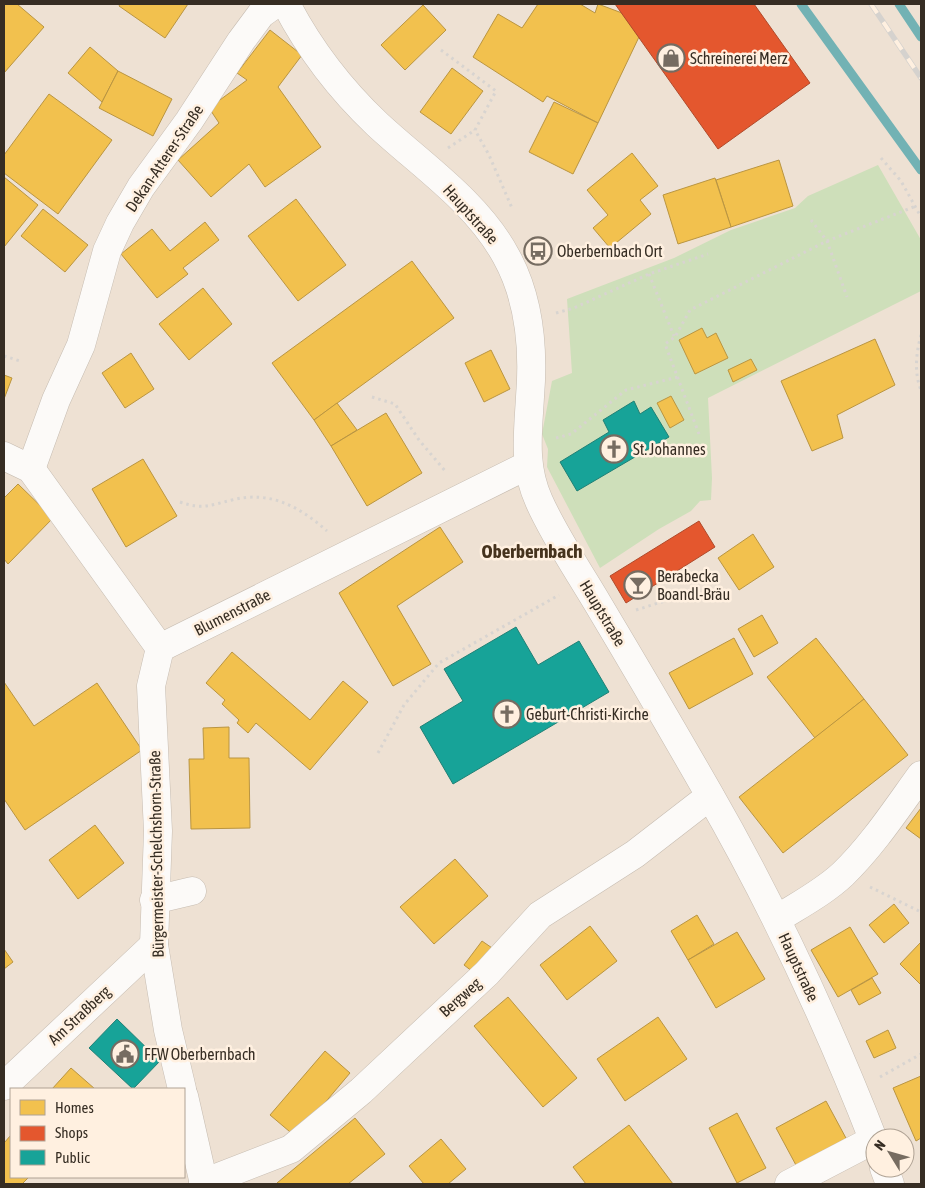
<svg xmlns="http://www.w3.org/2000/svg" width="925" height="1188" font-family="'Asap Condensed',sans-serif">
  <rect width="100%" height="100%" fill="#eee1d3"/>
  <!-- green -->
  <polygon fill="#cedfba" points="878,165 921,240 921,291 708,398 712,478 711,500 700,501 691,511 659,529 600,568 547,467 548,449 542,434 552,381 572,373 567,299 674,258 731,230 795,208 808,196"/>
  <!-- homes -->
  <g fill="#f2c14e" stroke="#ba9541">
    <polygon points="4,4 17,4 44,27 4,73"/>
    <polygon points="120,4 188,4 165,38 119,6"/>
    <polygon points="538,4 580,4 595,13 598,4 622,13 639,37 598,123 547,96 543,102 473,57 498,14 522,28"/>
    <polygon points="423,5 446,30 405,70 381,45"/>
    <polygon points="270,30 302,55 278,87 321,147 265,187 249,164 211,197 178,160 219,123 209,108 247,80 237,73"/>
    <polygon points="90,47 118,71 102,102 68,73"/>
    <polygon points="452,68 483,91 451,134 420,112"/>
    <polygon points="118,71 172,99 153,136 99,108"/>
    <polygon points="49,94 112,140 58,214 4,173 4,155"/>
    <polygon points="554,102 598,123 573,174 529,152"/>
    <polygon points="632,153 658,186 640,200 651,214 610,248 593,228 608,215 587,190"/>
    <polygon points="779,160 793,206 731,227 716,180"/>
    <polygon points="4,177 38,205 4,247"/>
    <polygon points="715,178 731,227 678,244 663,195"/>
    <polygon points="296,199 346,265 298,301 248,236"/>
    <polygon points="43,209 88,245 65,272 21,236"/>
    <polygon points="205,222 219,240 183,268 188,274 157,298 121,254 152,229 170,251"/>
    <polygon points="412,261 454,318 314,420 272,363"/>
    <polygon points="203,288 232,324 189,360 159,324"/>
    <polygon points="702,328 707,338 716,333 728,358 695,374 679,340"/>
    <polygon points="875,339 895,385 837,415 843,438 812,451 781,381"/>
    <polygon points="491,350 510,389 484,402 465,363"/>
    <polygon points="131,353 154,389 125,408 102,373"/>
    <polygon points="751,359 757,370 733,382 728,370"/>
    <polygon points="4,375 12,378 4,399"/>
    <polygon points="671,396 684,420 670,428 657,403"/>
    <polygon points="337,403 357,430 331,446 314,420"/>
    <polygon points="386,413 422,473 367,506 331,446"/>
    <polygon points="143,459 177,516 126,547 92,489"/>
    <polygon points="18,484 53,518 8,564 4,559 4,498"/>
    <polygon points="440,527 463,562 397,606 431,664 393,686 339,593"/>
    <polygon points="753,534 774,567 739,590 718,558"/>
    <polygon points="762,615 778,643 754,657 738,629"/>
    <polygon points="734,638 753,674 689,709 669,673"/>
    <polygon points="816,638 864,699 815,738 767,677"/>
    <polygon points="232,652 310,720 343,681 368,702 310,770 256,723 248,733 237,723 239,720 222,704 225,700 206,683"/>
    <polygon points="4,682 34,726 97,683 142,750 25,830 4,799"/>
    <polygon points="864,699 908,755 783,853 739,797"/>
    <polygon points="229,727 229,758 249,758 250,828 191,829 189,759 204,759 203,728"/>
    <polygon points="921,808 921,839 906,828"/>
    <polygon points="95,825 124,863 78,899 49,860"/>
    <polygon points="455,859 488,896 434,944 400,907"/>
    <polygon points="894,904 909,923 884,943 869,925"/>
    <polygon points="697,915 714,944 688,960 671,931"/>
    <polygon points="590,926 617,961 567,1000 540,965"/>
    <polygon points="850,927 878,974 838,997 811,950"/>
    <polygon points="737,932 765,979 716,1008 688,960"/>
    <polygon points="482,941 495,950 477,975 464,965"/>
    <polygon points="921,942 921,985 900,964"/>
    <polygon points="4,949 13,962 4,969"/>
    <polygon points="872,978 881,993 859,1005 851,990"/>
    <polygon points="508,997 577,1078 543,1107 474,1026"/>
    <polygon points="658,1017 687,1059 625,1101 597,1059"/>
    <polygon points="888,1030 896,1048 874,1058 866,1041"/>
    <polygon points="325,1051 350,1073 296,1137 270,1115"/>
    <polygon points="71,1068 95,1089 52,1089"/>
    <polygon points="921,1076 921,1138 916,1141 893,1088"/>
    <polygon points="826,1101 847,1140 797,1167 776,1128"/>
    <polygon points="737,1113 766,1168 737,1183 709,1128"/>
    <polygon points="355,1118 385,1154 348,1184 278,1184 277,1183"/>
    <polygon points="629,1125 673,1184 586,1184 573,1167"/>
    <polygon points="11,1135 11,1177 29,1177 22,1184 4,1184 4,1143"/>
    <polygon points="441,1139 466,1169 448,1184 424,1184 409,1166"/>
  </g>
  <!-- shops -->
  <g fill="#e4572e" stroke="#b04a2b">
    <polygon points="615,4 754,4 810,83 718,149"/>
    <polygon points="699,521 715,547 626,603 610,576"/>
  </g>
  <!-- public -->
  <g fill="#17a398" stroke="#208075">
    <polygon points="634,401 640,414 651,407 669,437 577,491 560,462 609,432 603,420"/>
    <polygon points="516,627 538,665 579,641 609,692 453,784 420,727 463,701 444,669"/>
    <polygon points="117,1019 160,1061 133,1089 89,1048"/>
  </g>
  <g fill="none" stroke-linecap="round" stroke-linejoin="round">
    <!-- stream -->
    <g stroke="#72b2b4" stroke-width="9">
      <polyline points="801,4 921,170"/>
      <polyline points="899,4 921,37"/>
    </g>
    <!-- minor casing -->
    <g stroke="#c6bcb1" stroke-width="29">
      <g id="minor">
        <path d="M286 4C310 50 339 88 377 124 421 165 477 202 506 256 530 299 534 348 530 397 528 433 523 466 539 501 555 537 578 570 598 604 635 666 672 729 708 792 773 905 828 1023 875 1144"/>
        <polyline points="4,456 31,469 160,648 528,465"/>
        <polyline points="31,469 56,400 81,345 107,251 120,223 141,187 189,121 241,41 261,14 275,4"/>
        <polyline points="160,648 151,686 158,831 154,945 168,1030 182,1089"/>
        <polyline points="154,900 192,891"/>
        <path d="M777 919C799 905 824 892 843 874 873 845 897 808 921 775"/>
        <polyline points="4,1086 154,945"/>
        <polyline points="184,1096 204,1184"/>
        <polyline points="884,1168 890,1184"/>
        <polyline points="203,1183 291,1149 361,1091 487,973 540,915 635,854 710,796"/>
        <polyline points="789,1184 873,1140"/>
      </g>
    </g>
    <!-- path -->
    <g stroke="#d8d4d0" stroke-width="3" stroke-dasharray="2.5 4" stroke-linecap="butt">
      <polyline points="441,50 496,91 475,130 489,155 512,208"/>
      <polyline points="448,148 475,130"/>
      <polyline points="881,158 901,181 921,217"/>
      <polyline points="811,220 827,241 847,297"/>
      <polyline points="649,274 674,336"/>
      <polyline points="556,313 574,308 649,274 708,254"/>
      <path d="M921 335C916 353 914 373 921 390"/>
      <polyline points="4,356 20,361"/>
      <polyline points="372,397 395,404 419,440 446,472"/>
      <polyline points="699,434 665,344 675,337 690,310 827,241 916,206"/>
      <polyline points="556,438 571,434 626,390 678,377"/>
      <path d="M180 502C202 510 211 505 232 500 270 490 300 507 327 531"/>
      <polyline points="636,610 700,590"/>
      <polyline points="378,753 404,705 439,663 559,595"/>
      <polyline points="870,887 921,912"/>
      <polyline points="880,1077 921,1054"/>
    </g>
    <!-- minor -->
    <use href="#minor" stroke="#fcfaf8" stroke-width="28"/>
    <!-- rail casing -->
    <g stroke="#d5d2ce" stroke-width="5.5">
      <polyline id="rail" points="871,4 921,78"/>
    </g>
    <!-- rail -->
    <use href="#rail" stroke="#fff0e0" stroke-width="4" stroke-dasharray="11" stroke-linecap="butt"/>
  </g>
  <!-- icons -->
  <defs>
    <g id="shop-ring" transform="scale(1.4375)"><circle r="9.5" fill="#fff0e0" stroke="#766c61" stroke-width="1.5"/><path d="M-5-2.5h2.3a2.7 3.5 0 0 1 5.4 0H5L5.5 6h-11ZM-1.5-2.5h3a1.5 2.3 0 0 0-3 0Z" fill="#766c61"/></g>
    <g id="bus-ring" transform="scale(1.4375)"><circle r="9.5" fill="#fff0e0" stroke="#766c61" stroke-width="1.5"/><path d="M-5-6H5V4H4V6H2V4H-2V6H-4V4H-5ZM-3.5-4V0h7V-4ZM-3.5 1.2v1.5H-2V1.2ZM2 1.2v1.5H3.5V1.2Z" fill="#766c61"/></g>
    <g id="church-ring" transform="scale(1.4375)"><circle r="9.5" fill="#fff0e0" stroke="#766c61" stroke-width="1.5"/><path d="M-1.2-6h2.4v3.5h3.3v2.4h-3.3V6h-2.4V-.1h-3.3v-2.4h3.3Z" fill="#766c61"/></g>
    <g id="bar-ring" transform="scale(1.4375)"><circle r="9.5" fill="#fff0e0" stroke="#766c61" stroke-width="1.5"/><path d="M-6-5H6L.8 .8V4.5H3.5V6h-7V4.5H-.8V.8Z" fill="#766c61"/></g>
    <g id="civic-ring" transform="scale(1.4375)"><circle r="9.5" fill="#fff0e0" stroke="#766c61" stroke-width="1.5"/><path d="M-.6-6.5H3V-4.5H.6V-3L4-1V1h2V6H-6V1h2V-1L-.6-3ZM-1.2 2.5V6h2.4V2.5Z" fill="#766c61"/></g>
  </defs>
  <g fill-rule="evenodd">
    <use href="#shop-ring" x="671" y="58"/>
    <use href="#bus-ring" x="538" y="251"/>
    <use href="#church-ring" x="614" y="449"/>
    <use href="#bar-ring" x="638" y="585"/>
    <use href="#church-ring" x="507" y="714"/>
    <use href="#civic-ring" x="125" y="1054"/>
  </g>
  <g text-anchor="middle" stroke-width="5" stroke-linejoin="round" paint-order="stroke">
    <!-- poi labels -->
    <g font-size="16" fill="#362d23" stroke="#fff0e0" text-anchor="start">
      <text x="690" y="64">Schreinerei Merz</text>
      <text x="557" y="257">Oberbernbach Ort</text>
      <text x="633" y="455">St. Johannes</text>
      <text x="657" y="582">Berabecka<tspan x="657" dy="18">Boandl-Bräu</tspan></text>
      <text x="526" y="720">Geburt-Christi-Kirche</text>
      <text x="144" y="1060">FFW Oberbernbach</text>
    </g>
    <!-- street labels -->
    <g font-size="16" fill="#362d23" stroke="#fff0e0">
      <text transform="translate(164 158) rotate(-56)" y="6">Dekan-Atterer-Straße</text>
      <text transform="translate(471 214) rotate(48)" y="6">Hauptstraße</text>
      <text transform="translate(232 612) rotate(-27)" y="6">Blumenstraße</text>
      <text transform="translate(603 613) rotate(59)" y="6">Hauptstraße</text>
      <text transform="translate(156 854) rotate(-91)" y="6">Bürgermeister-Schelchshorn-Straße</text>
      <text transform="translate(799 967) rotate(65)" y="6">Hauptstraße</text>
      <text transform="translate(460 997) rotate(-42)" y="6">Bergweg</text>
      <text transform="translate(79 1015) rotate(-43)" y="6">Am Straßberg</text>
    </g>
    <!-- quarter labels -->
    <g font-size="19" font-weight="bold" fill="#46331d" stroke="#fff0e0">
      <text x="532" y="558">Oberbernbach</text>
    </g>
  </g>
  <!-- border -->
  <rect width="925" height="1188" fill="none" stroke="#362d23" stroke-width="10"/>
  <!-- legend -->
  <rect x="10" y="1088" width="175" height="90" fill="#fff0e0" stroke="#afa294"/>
  <rect x="20" y="1100" width="25" height="15" fill="#f2c14e" stroke="#afa294"/>
  <text x="55" y="1113" font-size="15" fill="#362d23">Homes</text>
  <rect x="20" y="1126" width="25" height="15" fill="#e4572e" stroke="#afa294"/>
  <text x="55" y="1138" font-size="15" fill="#362d23">Shops</text>
  <rect x="20" y="1150" width="25" height="15" fill="#17a398" stroke="#afa294"/>
  <text x="55" y="1163" font-size="15" fill="#362d23">Public</text>
  <!-- north arrow -->
  <g transform="translate(890 1153) rotate(307)"><circle r="24" fill="#fff0e0" stroke="#afa294"/>
  <path d="M0-4L9 19L0 12L-9 19Z" fill="#766c61"/>
  <text y="-8" font-size="14" font-weight="bold" text-anchor="middle" fill="#362d23">N</text>
  </g>
</svg>
